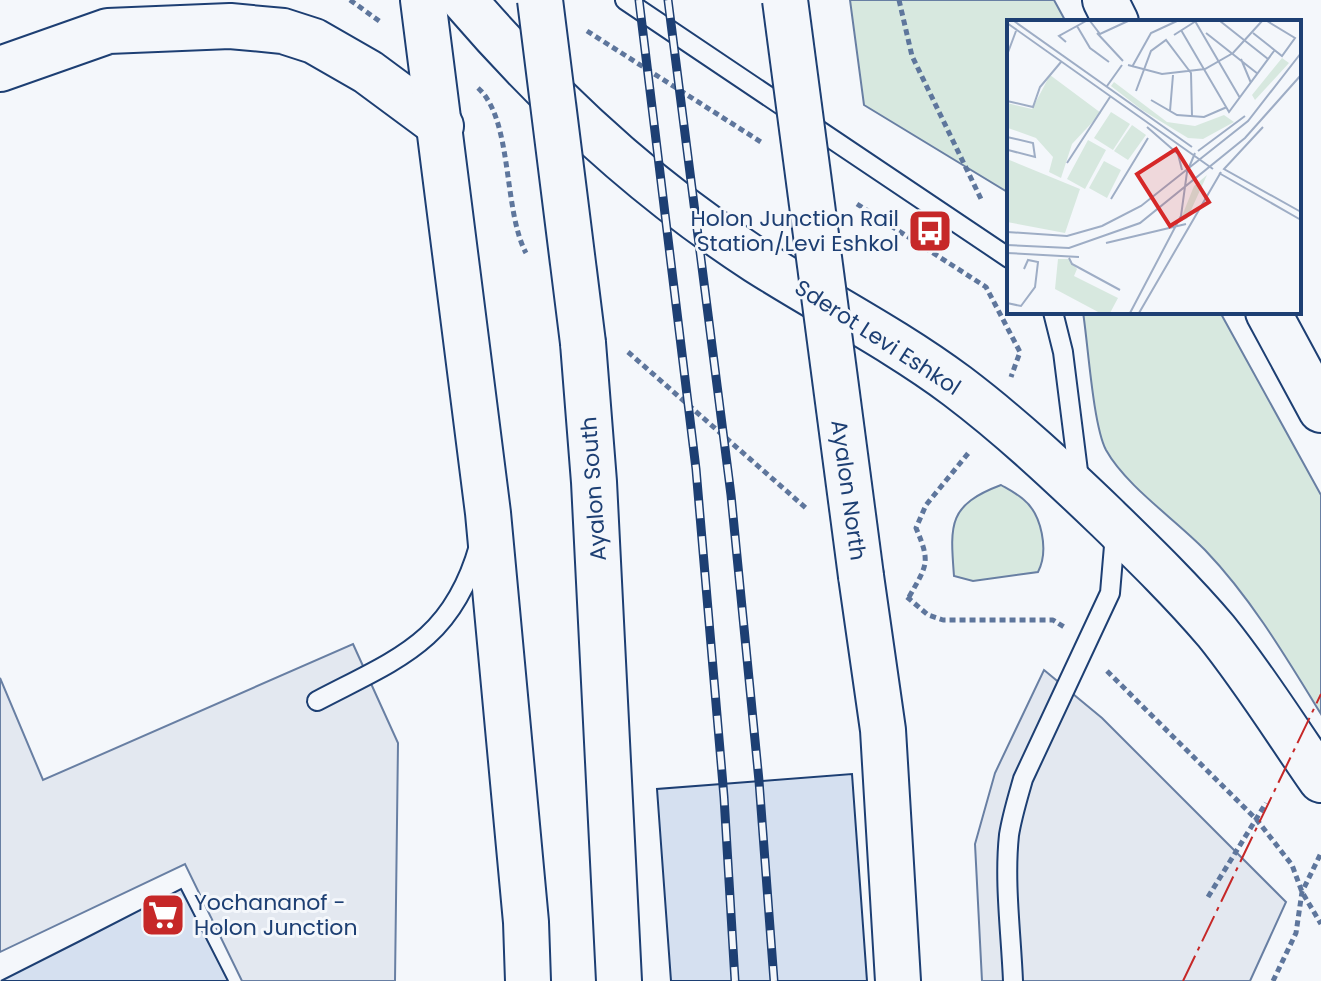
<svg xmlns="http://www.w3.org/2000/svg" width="1321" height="981" font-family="Poppins,sans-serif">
  <rect width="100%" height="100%" fill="#f4f7fb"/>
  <!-- green -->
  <g fill="#d7e8df" stroke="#687fa3" stroke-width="2">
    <polygon points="850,0 1054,0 1066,22 1009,22 1009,193 864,105"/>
    <path d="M1083 312H1220L1321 495V714C1286 657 1251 598 1205 550 1176 520 1126 486 1106 450 1093 425 1088 344 1083 312Z"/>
    <path d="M1001 485C1008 489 1016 493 1023 499 1042 514 1049 551 1038 572L973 581 954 576C950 524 948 505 1001 485Z"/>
  </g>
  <!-- parking -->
  <g fill="#e3e8f0" stroke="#687fa3" stroke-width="2">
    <polygon points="353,644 398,743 395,981 242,981 185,864 0,952 0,678 43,780"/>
    <polygon points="1044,670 1102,718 1286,902 1250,981 982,981 975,844 995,773"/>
  </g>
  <!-- building -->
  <g fill="#d5e0f0" stroke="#1d3f73" stroke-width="2">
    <polygon points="852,774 867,981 671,981 657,789"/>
    <polygon points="181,889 228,981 1,981 80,941"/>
  </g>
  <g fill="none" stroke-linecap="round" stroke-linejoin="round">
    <!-- lane casing -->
    <g stroke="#1d3f73" stroke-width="22">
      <g id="lane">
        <polyline points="625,0 1009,258"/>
        <polyline points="1053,312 1063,352 1079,479"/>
        <path d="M317 701C397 659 452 642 479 546"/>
        <path d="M1013 981C1011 933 1004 882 1009 835 1012 816 1018 797 1023 779L1110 593 1114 546 1110 534"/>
      </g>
    </g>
    <!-- secondary casing -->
    <g stroke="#1d3f73" stroke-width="48">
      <g id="secondary">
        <path d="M464 0C550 100 646 189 757 261 823 303 894 339 957 386 1010 426 1059 472 1107 518 1145 555 1182 591 1216 631 1254 678 1286 730 1321 780"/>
        <polyline points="1105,0 1116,22"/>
        <polyline points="0,69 108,31 230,26 283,31 314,41 368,72 441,126"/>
        <polyline points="1268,312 1321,410"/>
      </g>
    </g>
    <!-- highway casing -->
    <g stroke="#1d3f73" stroke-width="48">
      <g id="highway">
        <polyline points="423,0 488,513 526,922 528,981"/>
        <polyline points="583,343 594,482 619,981"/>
        <polyline points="861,576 883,730 898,981"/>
      </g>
    </g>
    <!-- path -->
    <g stroke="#5e769c" stroke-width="5" stroke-dasharray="6 4" stroke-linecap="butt">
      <polyline points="350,0 382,23"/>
      <polyline points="899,0 912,56 982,201"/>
      <polyline points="587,31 761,142"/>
      <path d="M478 88C513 119 503 210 526 253"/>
      <polyline points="857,204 986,287 1020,352 1011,377"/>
      <polyline points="628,352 807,509"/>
      <polyline points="907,597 928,615 943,620 1053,620 1064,627"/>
      <path d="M909 597C927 565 931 563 916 528L926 505 970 451"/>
      <polyline points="1107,671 1257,820 1292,865 1302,892 1321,924"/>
      <polyline points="1208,897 1266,803"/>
      <polyline points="1273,981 1296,933 1302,892 1321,853"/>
    </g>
    <!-- lane -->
    <use href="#lane" stroke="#f4f7fb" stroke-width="18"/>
    <!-- secondary -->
    <use href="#secondary" stroke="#f4f7fb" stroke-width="44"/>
    <!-- highway -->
    <use href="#highway" stroke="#f4f7fb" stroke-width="44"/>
    <!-- rail casing -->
    <g stroke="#1d3f73" stroke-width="9">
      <g id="rail">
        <polyline points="639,0 696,469 724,797 735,981"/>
        <polyline points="668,0 731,495 759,781 774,981"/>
      </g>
    </g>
    <!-- rail -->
    <use href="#rail" stroke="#f4f7fb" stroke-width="6" stroke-dasharray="18" stroke-linecap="butt"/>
    <!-- highway-bridge casing -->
    <g stroke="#1d3f73" stroke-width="48" stroke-linecap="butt">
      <g id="highway-bridge">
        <polyline points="540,0 583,343"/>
        <polyline points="785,0 861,576"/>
      </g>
    </g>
    <!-- highway-bridge -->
    <use href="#highway-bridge" stroke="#f4f7fb" stroke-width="44"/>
    <!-- power -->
    <polyline stroke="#c62828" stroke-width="2" stroke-dasharray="28 6 4 6" stroke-linecap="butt" points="1183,981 1321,694"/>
  </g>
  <!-- icons -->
  <defs>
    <g id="bus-square" transform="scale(2.3)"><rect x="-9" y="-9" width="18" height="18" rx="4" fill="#c62828" stroke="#f4f7fb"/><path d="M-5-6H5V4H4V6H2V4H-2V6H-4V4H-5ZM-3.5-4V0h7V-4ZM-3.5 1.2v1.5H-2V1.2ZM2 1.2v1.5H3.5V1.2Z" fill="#fff"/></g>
    <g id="supermarket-square" transform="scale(2.3)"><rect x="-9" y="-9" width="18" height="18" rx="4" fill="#c62828" stroke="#f4f7fb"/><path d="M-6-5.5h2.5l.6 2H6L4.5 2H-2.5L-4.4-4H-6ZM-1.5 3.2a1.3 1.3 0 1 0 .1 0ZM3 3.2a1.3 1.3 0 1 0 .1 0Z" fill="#fff"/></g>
  </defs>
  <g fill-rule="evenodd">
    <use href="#bus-square" x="930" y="231"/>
    <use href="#supermarket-square" x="163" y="915"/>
  </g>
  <g text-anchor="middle" stroke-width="6" stroke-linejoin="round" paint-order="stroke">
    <!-- poi labels -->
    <g font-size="22" fill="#1d3f73" stroke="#f4f7fb" text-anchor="end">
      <text x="899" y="226">Holon Junction Rail<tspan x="899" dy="25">Station/Levi Eshkol</tspan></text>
      <text x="194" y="910" text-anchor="start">Yochananof -<tspan x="194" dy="25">Holon Junction</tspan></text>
    </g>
    <!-- street labels -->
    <g font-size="22" fill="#1d3f73" stroke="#f4f7fb">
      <text transform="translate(878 337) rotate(33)" y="8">Sderot Levi Eshkol</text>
      <text transform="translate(593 489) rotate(-94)" y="8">Ayalon South</text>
      <text transform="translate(849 490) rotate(82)" y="8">Ayalon North</text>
    </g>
  </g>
  <!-- overview -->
  <g transform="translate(1007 20)">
    <rect width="294" height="294" fill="#f4f7fb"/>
    <path d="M275 38 282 43 248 80 245 75ZM43 55 94 93 65 124 54 158 42 152 46 137 29 118 1 108 0 83 25 89ZM107 62 160 102 188 106 217 95 227 102 196 119 181 118 135 90 104 66ZM104 92 123 104 106 130 87 118ZM125 105 139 115 121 140 107 131ZM81 120 99 130 78 169 60 159ZM0 139 73 169 58 213 0 202ZM97 141 114 150 100 178 82 168ZM200 155 180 199 173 201 187 166ZM51 239H62L70 249 67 256 111 278 103 293H93L48 269Z" fill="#d7e8df"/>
    <path fill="none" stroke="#9eadc5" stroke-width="2" d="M7 1 185 127M83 1 93 14 121 1M188 1 233 78M213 1 261 39M0 3 206 149M70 6 83 28 102 42M174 10 222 92 267 31M90 13 116 41M199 13 251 54M246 13 275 36 288 18 260 1M167 15 189 1M59 22 52 16 79 1M0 35 9 11M234 39 244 63M121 45 155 54 198 49 226 33 255 1M125 47 144 13 170 1M100 66 115 45M129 71 144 31 159 20 184 53 185 96M144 80 170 95 197 97 220 87M0 81 26 87 33 67 54 42M163 91 166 55M140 107 171 134 175 150M256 107 217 149 294 192M0 110 1 130 28 137 26 123 0 117M191 131 238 96M60 143 103 77M212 153 294 200M104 179 141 118M0 212 60 216 95 206 134 186 241 101 294 33M99 223 179 204M0 225 62 228 133 203 238 118 294 55M0 233 72 237M62 238 65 244 113 270M0 283 14 286 28 267 31 242 21 240 17 249M123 293 174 196 180 152 188 133M132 293 214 152"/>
    <path fill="#d62828" fill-opacity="0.15" stroke="#d62828" stroke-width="4" d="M169 129 202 182 163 206 130 154Z"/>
    <rect width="294" height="294" fill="none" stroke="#1d3f73" stroke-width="4"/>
  </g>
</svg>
